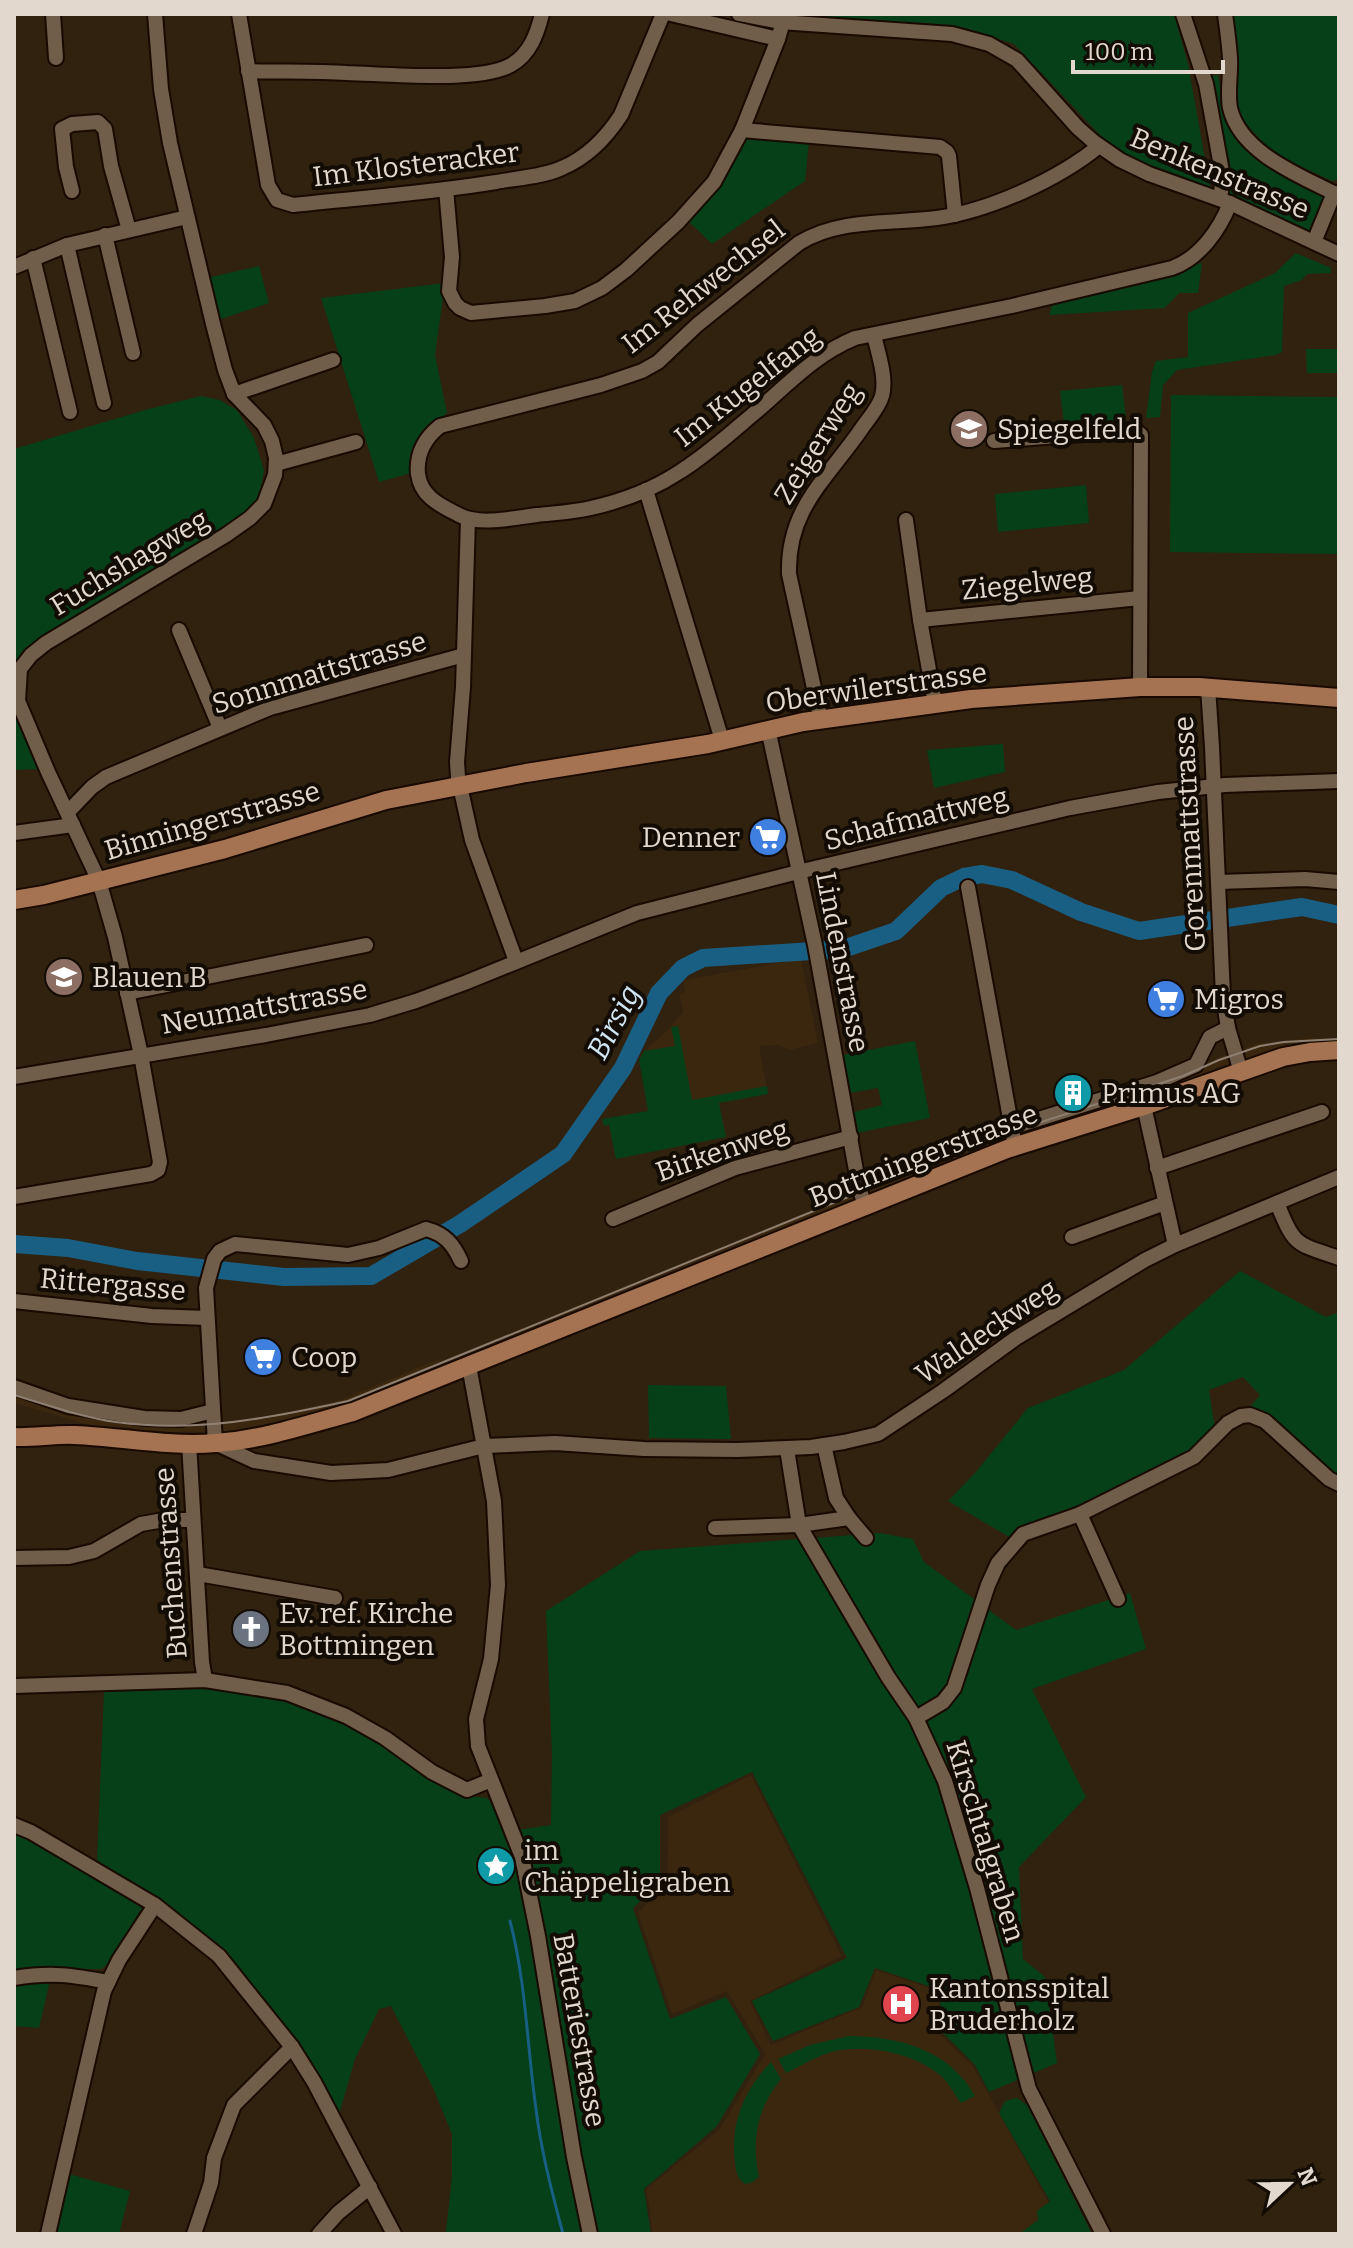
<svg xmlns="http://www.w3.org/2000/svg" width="1353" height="2248" font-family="Bitter,serif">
  <rect width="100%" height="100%" fill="#31210f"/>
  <!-- built -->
  <g fill="#3b260e">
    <polygon points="801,959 818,1043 790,1050 778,1045 759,1046 768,1094 719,1103 726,1137 616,1159 609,1125 604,1126 602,1119 648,1111 639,1060 644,1051 671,1027 683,1011 679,994 685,992 683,980"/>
    <polygon points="1309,1038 1339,1039 1339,1045 1284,1049 1221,1066 1167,1091 341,1408 232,1431 131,1433 89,1425 14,1403 14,1392 165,1423 222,1422 266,1416 338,1401 434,1361 441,1361 989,1138 1182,1074 1227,1054 1259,1043"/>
    <polygon points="751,1775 842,1956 750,2001 771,2045 862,2007 876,1970 939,1991 938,2032 973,2066 1066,2234 653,2234 646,2189 719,2130 765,2054 727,1991 672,2014 638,1913 667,1883 668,1817"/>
  </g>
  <!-- green -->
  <g fill="#054019">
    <polygon points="787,14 1174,14 1188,64 1210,187 1117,153 1014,44 965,28"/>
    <polygon points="1231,14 1339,14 1339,179 1332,181 1274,154 1243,121 1234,107"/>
    <polygon points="1218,75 1226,113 1260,162 1327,195 1311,231 1230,197 1210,76"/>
    <polygon points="746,136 809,142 805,181 712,244 688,221"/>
    <polygon points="1296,253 1331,268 1331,273 1307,274 1302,280 1284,286 1282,352 1275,355 1177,370 1163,385 1160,417 1146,418 1152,372 1156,361 1188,357 1188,313 1275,273"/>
    <polygon points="1202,263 1198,293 1179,293 1165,308 1049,315 1052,306"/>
    <polygon points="259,266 269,303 218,320 207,278"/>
    <polygon points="445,283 435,355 447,413 417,439 412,473 379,482 321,298"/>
    <polygon points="1306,349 1339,349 1339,373 1307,373"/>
    <polygon points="1122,385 1127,426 1065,432 1060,391"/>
    <polygon points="1171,395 1339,397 1339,554 1170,552"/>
    <polygon points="201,396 220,400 237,410 254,438 264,470 260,494 250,511 169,563 14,673 14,449 145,410"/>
    <polygon points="1086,485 1089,523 998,532 995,494"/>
    <polygon points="14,708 39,769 14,770"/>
    <polygon points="1003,744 1005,772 934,788 927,750"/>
    <polygon points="678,1026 692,1100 767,1086 768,1094 719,1103 726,1137 616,1159 609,1125 604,1126 602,1119 648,1111 639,1060 644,1051 675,1046 671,1027"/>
    <polygon points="915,1041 930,1118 857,1133 854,1112 882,1105 878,1088 850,1093 843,1055"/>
    <polygon points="1240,1271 1326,1317 1339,1312 1339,1481 1246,1412 1260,1395 1243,1377 1209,1390 1215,1429 1182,1462 1085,1512 1009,1537 948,1501 976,1472 1028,1408 1124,1370"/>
    <polygon points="648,1385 726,1386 731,1439 649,1438"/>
    <polygon points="880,1533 913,1539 924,1562 1016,1630 1130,1593 1146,1649 1032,1689 1086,1797 1019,1867 1023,1959 1045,1977 1057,2063 989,2092 975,2065 941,2031 940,1990 875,1968 859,2007 773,2041 752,2001 847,1958 752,1772 660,1815 660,1882 633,1908 670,2019 726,1997 760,2054 717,2126 644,2189 651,2234 444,2234 446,2231 452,2176 452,2134 433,2088 391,2006 379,2009 355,2059 339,2115 296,2043 225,1950 97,1860 104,1692 193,1688 254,1695 314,1706 468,1796 487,1798 517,1830 551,1825 552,1754 546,1611 640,1551"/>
    <polygon points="14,1831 27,1836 142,1908 108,1964 101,1969 61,1969 14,1975"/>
    <polygon points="51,1976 39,2028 14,2026 14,1981"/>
    <path d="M849 2036C898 2036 950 2050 975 2096L961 2103C955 2095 950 2085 943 2078 917 2053 865 2043 831 2052 815 2057 801 2066 786 2073L778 2059 810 2045Z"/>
    <path d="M771 2062 781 2079C757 2108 751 2141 759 2177L751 2183 745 2184C737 2179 736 2172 735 2162 730 2123 744 2090 771 2062Z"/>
    <polygon points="1017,2098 1027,2105 1092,2234 1019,2234 1038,2220 1037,2211 1050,2201 999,2113 1005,2101"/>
    <polygon points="69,2174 130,2191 119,2234 55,2234"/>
  </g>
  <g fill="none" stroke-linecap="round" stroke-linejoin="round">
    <!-- stream -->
    <path stroke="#195f83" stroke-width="3" d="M510 1921C526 1982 527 2046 536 2109 541 2151 552 2192 563 2234"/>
    <!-- river -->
    <polyline stroke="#195f83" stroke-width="18" points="14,1244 68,1248 137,1261 284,1277 371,1276 460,1224 563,1154 623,1068 659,993 683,968 703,958 843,949 896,931 941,888 964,877 982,874 1012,880 1081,912 1139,931 1302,907 1339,915"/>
    <!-- minor casing -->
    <g stroke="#180a00" stroke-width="18">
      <g id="minor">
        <polyline points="53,14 56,58"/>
        <path d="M239 14 268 185 277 200 293 205C360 198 429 193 496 182 517 178 542 177 562 168 588 157 606 138 621 115L663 14"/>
        <polyline points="671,14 778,39"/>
        <polyline points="739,14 780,22 952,34 989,44 1017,60 1078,128 1094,142 1120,160 1149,174 1230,203 1339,254"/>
        <polyline points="1183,14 1206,84 1223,177 1220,199"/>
        <path d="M1225 14C1227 29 1229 43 1230 58 1231 74 1227 92 1230 108 1240 152 1298 175 1334 193"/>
        <path d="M248 71C281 72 314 71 347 73 386 74 479 83 511 65 530 54 537 34 542 14"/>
        <polyline points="742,130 940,147 947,152 949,156 955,215"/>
        <path d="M1099 146C1059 179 989 211 937 218 891 224 839 218 799 243L697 325 658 362 642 371 601 385 440 426C425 438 416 453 418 474 421 497 440 505 459 515 480 526 513 518 537 515 555 513 574 512 591 508 622 501 654 489 681 471 708 454 733 431 758 410 789 383 816 354 855 338L1012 306 1172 268C1200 258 1220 229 1230 203"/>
        <polyline points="446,189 452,257 449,291 455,303 460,308 471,313 545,306 575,301 602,288 626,270 678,222 714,182 742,130 778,39 783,22"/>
        <polyline points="72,191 66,167 62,129 72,124 98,122 105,129 111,166 129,230"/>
        <polyline points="105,235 133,353"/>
        <polyline points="1314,242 1334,193"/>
        <polyline points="67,245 104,403"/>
        <polyline points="33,258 70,412"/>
        <polyline points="14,267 67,245 187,217"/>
        <polyline points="234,394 333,360"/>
        <polyline points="994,441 1135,430 1141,435 1140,687"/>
        <polyline points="276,464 356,442"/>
        <polyline points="646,490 722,740"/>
        <polyline points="468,519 463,687 457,762 458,777 472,840 516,961"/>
        <polyline points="906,520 920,620 935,703"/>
        <polyline points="920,620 1140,598"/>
        <polyline points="179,630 220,728"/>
        <polyline points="1208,687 1212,747 1223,996 1228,1028 1241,1072"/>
        <path d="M821 720 789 574C787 508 828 478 862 428 869 418 879 407 882 396 887 378 878 353 874 335"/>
        <polyline points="768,729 815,945 859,1187 865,1206"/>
        <polyline points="68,812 92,787 106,777 270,708 464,655"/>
        <polyline points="14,833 73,825"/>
        <polyline points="1218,882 1305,879 1339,882"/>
        <polyline points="968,887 1015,1146"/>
        <polyline points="127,993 366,945"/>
        <polyline points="14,1077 266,1035 370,1015 416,1001 467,982 637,913 798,872 1070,808 1158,792 1225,785 1339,781"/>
        <polyline points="1144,1106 1175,1245"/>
        <polyline points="1010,1128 1157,1082 1196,1065 1210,1037 1228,1028"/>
        <polyline points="1157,1168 1322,1112"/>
        <polyline points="14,1197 151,1174 158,1170 160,1162 141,1055 115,937 99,881 48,772 18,701 20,669 31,655 46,643 226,535 250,518 264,504 275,475 276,458 272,441 264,425 234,394 225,370 213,324 170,143 161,89 155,14"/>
        <path d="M1277 1203C1295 1247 1295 1243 1339 1258"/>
        <polyline points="613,1219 735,1168 851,1137"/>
        <polyline points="1072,1237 1165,1203"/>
        <path d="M461 1261C453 1244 445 1234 426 1229L379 1248 348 1255 235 1244 220 1251 214 1259 206 1288 215 1443 254 1461 331 1473 388 1470 484 1446 555 1443 644 1449 737 1450 811 1447 844 1442 878 1434 943 1391 1016 1338 1145 1260 1175 1245 1339 1177"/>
        <polyline points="14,1301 152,1316 207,1318"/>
        <polyline points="469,1366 494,1501 498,1585 491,1659 476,1719 478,1746 522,1857 538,1936 574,2157 590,2234"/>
        <polyline points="14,1387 68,1406 144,1418 181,1419 213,1411"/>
        <polyline points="189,1443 202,1662 205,1680"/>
        <polyline points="824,1445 836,1498 849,1518 866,1538"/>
        <polyline points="787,1449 799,1525 888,1677 916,1718 945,1781 977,1888 1029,2089 1103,2234"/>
        <polyline points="1080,1514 1118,1599"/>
        <polyline points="715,1528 799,1525 849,1518"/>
        <polyline points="14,1558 69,1557 94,1551 141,1524 164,1520 193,1520"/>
        <polyline points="198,1574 335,1598"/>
        <polyline points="14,1686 205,1680 287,1693 346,1716 385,1738 432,1772 467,1790 491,1780"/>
        <polyline points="916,1718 943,1702 954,1688 988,1585 998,1563 1023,1534 1080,1514 1194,1457 1228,1423 1241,1416 1250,1415 1265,1421 1329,1479 1339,1484"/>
        <polyline points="14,1825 31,1832 155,1905 219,1956 292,2047 314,2082 394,2234"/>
        <path d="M14 1978C51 1972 72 1975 108 1982"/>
        <polyline points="48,2234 104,1991 119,1960 155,1905"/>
        <polyline points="194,2234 211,2183 214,2158 234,2105 292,2047"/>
        <polyline points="319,2234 338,2213 370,2187"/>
      </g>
    </g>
    <!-- major casing -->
    <g stroke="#180a00" stroke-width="22">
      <g id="major">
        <polyline points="14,900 44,895 225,849 386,800 526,773 708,744 803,722 971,699 1140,687 1199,687 1339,698"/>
        <path d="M14 1437C34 1438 54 1434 75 1435 122 1437 169 1447 216 1443 262 1440 309 1424 353 1412L1007 1149 1144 1106 1283 1057 1310 1052 1339 1050"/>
      </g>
    </g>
    <!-- minor -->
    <use href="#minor" stroke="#705d4a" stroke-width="14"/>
    <!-- major -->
    <use href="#major" stroke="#a57351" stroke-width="18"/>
    <!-- tram -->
    <path stroke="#8d7f71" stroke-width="2" d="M14 1395C48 1405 81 1417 116 1422 195 1433 271 1418 348 1401L995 1137 1183 1076 1219 1060 1260 1046 1284 1042 1339 1039"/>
  </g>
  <!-- icons -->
  <defs>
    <g id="school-disc" transform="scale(2)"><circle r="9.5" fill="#8d6e63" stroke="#130c05"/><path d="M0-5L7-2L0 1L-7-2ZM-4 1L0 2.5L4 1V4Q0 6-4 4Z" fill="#fff"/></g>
    <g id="supermarket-disc" transform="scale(2)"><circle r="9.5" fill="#3f7fe0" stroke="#130c05"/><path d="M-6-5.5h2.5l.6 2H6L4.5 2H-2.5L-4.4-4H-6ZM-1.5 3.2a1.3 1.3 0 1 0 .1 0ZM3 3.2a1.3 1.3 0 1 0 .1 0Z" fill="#fff"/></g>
    <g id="building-disc" transform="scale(2)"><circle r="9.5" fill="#0f9aa8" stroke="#130c05"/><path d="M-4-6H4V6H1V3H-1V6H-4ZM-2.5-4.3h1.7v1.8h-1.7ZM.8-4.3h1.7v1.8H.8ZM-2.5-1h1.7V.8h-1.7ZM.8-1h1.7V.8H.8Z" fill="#fff"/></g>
    <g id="church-disc" transform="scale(2)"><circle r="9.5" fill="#6b7280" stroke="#130c05"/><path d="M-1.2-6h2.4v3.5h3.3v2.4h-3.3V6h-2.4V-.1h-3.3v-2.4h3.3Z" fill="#fff"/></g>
    <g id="sight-disc" transform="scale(2)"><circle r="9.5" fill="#0f9aa8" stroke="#130c05"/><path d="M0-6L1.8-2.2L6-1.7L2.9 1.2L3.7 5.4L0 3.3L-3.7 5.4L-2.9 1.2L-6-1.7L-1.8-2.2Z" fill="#fff"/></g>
    <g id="hospital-disc" transform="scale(2)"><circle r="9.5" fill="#e0444e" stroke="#130c05"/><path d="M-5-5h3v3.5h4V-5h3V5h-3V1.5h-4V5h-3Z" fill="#fff"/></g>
  </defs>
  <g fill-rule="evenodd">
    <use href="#school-disc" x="969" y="429"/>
    <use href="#supermarket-disc" x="768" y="837"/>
    <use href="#school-disc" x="64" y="977"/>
    <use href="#supermarket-disc" x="1166" y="999"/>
    <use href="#building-disc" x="1073" y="1093"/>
    <use href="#supermarket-disc" x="263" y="1357"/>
    <use href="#church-disc" x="251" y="1629"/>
    <use href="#sight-disc" x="496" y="1866"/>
    <use href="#hospital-disc" x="901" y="2004"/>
  </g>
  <g text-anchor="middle" stroke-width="8" stroke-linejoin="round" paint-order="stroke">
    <!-- street labels -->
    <g font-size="28" fill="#e3d8cd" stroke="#130c05">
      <text transform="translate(416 164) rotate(-7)" y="10">Im Klosteracker</text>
      <text transform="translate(1220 173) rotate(23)" y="10">Benkenstrasse</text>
      <text transform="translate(703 286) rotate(-38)" y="10">Im Rehwechsel</text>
      <text transform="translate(747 386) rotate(-38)" y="10">Im Kugelfang</text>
      <text transform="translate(817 443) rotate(-58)" y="10">Zeigerweg</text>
      <text transform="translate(129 562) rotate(-31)" y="10">Fuchshagweg</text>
      <text transform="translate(1027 583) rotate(-6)" y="10">Ziegelweg</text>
      <text transform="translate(319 672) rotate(-17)" y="10">Sonnmattstrasse</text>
      <text transform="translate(876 687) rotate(-8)" y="10">Oberwilerstrasse</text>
      <text transform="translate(916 818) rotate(-14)" y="10">Schafmattweg</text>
      <text transform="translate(212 820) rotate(-16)" y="10">Binningerstrasse</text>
      <text transform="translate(1189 834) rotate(-93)" y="10">Gorenmattstrasse</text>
      <text transform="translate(843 962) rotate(79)" y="10">Lindenstrasse</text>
      <text transform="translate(264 1006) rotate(-10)" y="10">Neumattstrasse</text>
      <text transform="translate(722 1150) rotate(-19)" y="10">Birkenweg</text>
      <text transform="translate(923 1155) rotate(-21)" y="10">Bottmingerstrasse</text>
      <text transform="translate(113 1284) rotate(5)" y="10">Rittergasse</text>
      <text transform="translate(986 1331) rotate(-34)" y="10">Waldeckweg</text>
      <text transform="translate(170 1563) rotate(-94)" y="10">Buchenstrasse</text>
      <text transform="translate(986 1841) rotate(73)" y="10">Kirschtalgraben</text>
      <text transform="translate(580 2030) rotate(80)" y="10">Batteriestrasse</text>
    </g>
    <!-- poi labels -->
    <g font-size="28" fill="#e3d8cd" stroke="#130c05" text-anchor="start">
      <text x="997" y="439">Spiegelfeld</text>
      <text x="740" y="847" text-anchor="end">Denner</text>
      <text x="92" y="987">Blauen B</text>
      <text x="1194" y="1009">Migros</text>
      <text x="1101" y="1103">Primus AG</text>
      <text x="291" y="1367">Coop</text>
      <text x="279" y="1623">Ev. ref. Kirche<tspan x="279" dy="32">Bottmingen</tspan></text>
      <text x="524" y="1860">im<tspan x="524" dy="32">Chäppeligraben</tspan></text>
      <text x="929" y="1998">Kantonsspital<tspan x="929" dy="32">Bruderholz</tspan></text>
    </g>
    <!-- water labels -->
    <g font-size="30" font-style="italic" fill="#d1e5f3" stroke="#130c05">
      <text transform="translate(614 1022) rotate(-62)" y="10">Birsig</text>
    </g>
  </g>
  <!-- border -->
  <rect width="1353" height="2248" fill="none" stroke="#e3d8cd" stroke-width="32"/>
  <!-- north arrow -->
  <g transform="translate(1289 2184) rotate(68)" stroke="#130c05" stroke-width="6" paint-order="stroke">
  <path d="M0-6L14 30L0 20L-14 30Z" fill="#e3d8cd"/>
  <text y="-12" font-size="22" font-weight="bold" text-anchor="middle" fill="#e3d8cd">N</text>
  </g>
  <!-- scale -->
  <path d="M1073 60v12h150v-12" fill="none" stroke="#e3d8cd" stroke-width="4"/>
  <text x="1085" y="60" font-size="24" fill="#e3d8cd" stroke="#130c05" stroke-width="6" paint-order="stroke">100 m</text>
</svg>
